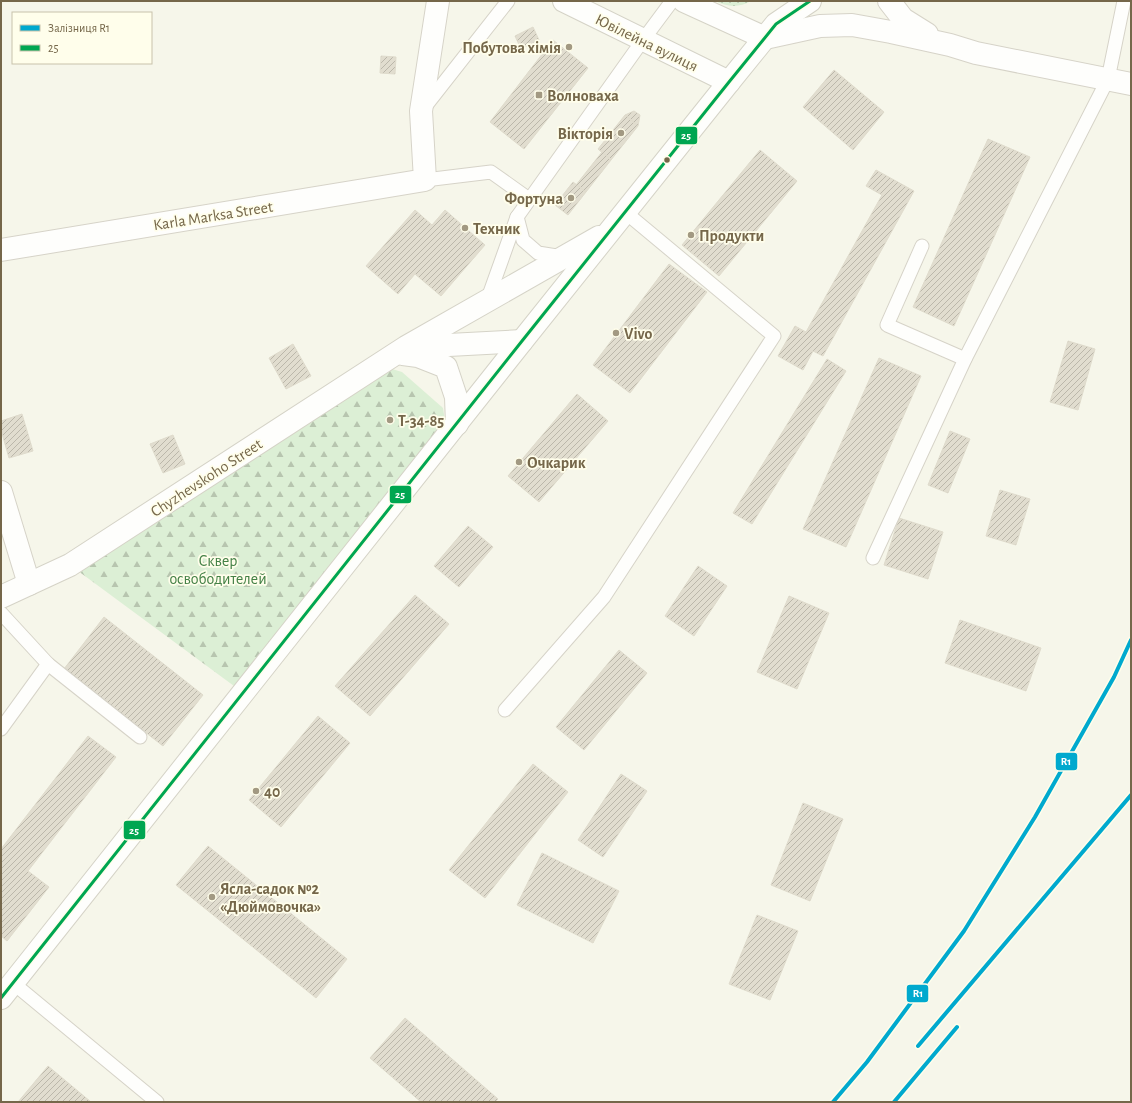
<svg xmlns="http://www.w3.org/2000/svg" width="1132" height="1103" font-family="'Alegreya Sans',sans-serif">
  <defs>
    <pattern id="grass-dots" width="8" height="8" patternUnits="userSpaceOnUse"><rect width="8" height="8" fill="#dcefd5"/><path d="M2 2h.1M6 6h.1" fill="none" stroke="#b7c5af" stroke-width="1.8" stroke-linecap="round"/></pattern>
    <pattern id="forest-firs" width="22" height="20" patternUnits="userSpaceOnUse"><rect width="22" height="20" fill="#dcefd5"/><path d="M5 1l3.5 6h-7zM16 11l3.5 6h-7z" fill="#b7c5af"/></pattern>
    <pattern id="building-hatch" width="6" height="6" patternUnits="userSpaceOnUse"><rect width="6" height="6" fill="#e1ddcf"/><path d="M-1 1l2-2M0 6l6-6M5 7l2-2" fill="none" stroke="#bbb7aa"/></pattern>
  </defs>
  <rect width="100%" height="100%" fill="#f6f6ea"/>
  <!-- grass -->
  <path fill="url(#grass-dots)" d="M715 1H751C739 8 727 7 715 1Z"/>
  <!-- forest -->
  <polygon fill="url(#forest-firs)" points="392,369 402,372 443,408 445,421 234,686 70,565 363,375"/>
  <!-- building -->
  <g fill="url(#building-hatch)" stroke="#dfdbcc">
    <polygon points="533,27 539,40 521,49 515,36"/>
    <polygon points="553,40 588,68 524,149 490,122"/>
    <polygon points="381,56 396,57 395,74 380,73"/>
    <polygon points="834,70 884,112 853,150 803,107"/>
    <polygon points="634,111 640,115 638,126 625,115"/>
    <polygon points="625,115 638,126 611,160 598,149"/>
    <polygon points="988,139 1030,157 954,326 913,307"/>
    <polygon points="760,150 797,181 719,276 682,245"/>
    <polygon points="602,152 611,160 586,192 576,185"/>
    <polygon points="876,170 914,191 823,356 813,351 803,370 778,356 795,326 806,332 882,195 866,186"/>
    <polygon points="573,182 586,192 568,215 555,205"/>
    <polygon points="415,210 432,225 445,210 485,245 441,296 415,274 398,294 366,266"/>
    <polygon points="669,264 707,292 630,393 593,365"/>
    <polygon points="1068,341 1095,349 1078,410 1050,402"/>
    <polygon points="293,344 311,376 286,389 269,358"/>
    <polygon points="879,358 921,376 846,547 803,529"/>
    <polygon points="827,359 846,371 752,524 733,513"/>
    <polygon points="577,394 608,421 539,502 508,476"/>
    <polygon points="22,414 33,451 9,458 1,430 1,421"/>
    <polygon points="950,431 970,439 948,493 928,485"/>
    <polygon points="173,435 185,464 163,473 150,444"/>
    <polygon points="1000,490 1030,499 1016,545 986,536"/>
    <polygon points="899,518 943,532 928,579 884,565"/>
    <polygon points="468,526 493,547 459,587 434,566"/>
    <polygon points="698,566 727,586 694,636 665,616"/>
    <polygon points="415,595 449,624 370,716 335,686"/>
    <polygon points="789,596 829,613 797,689 757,672"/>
    <polygon points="104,617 203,695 163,746 64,669"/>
    <polygon points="960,620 1041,648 1026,691 945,663"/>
    <polygon points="619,650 647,673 584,750 556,727"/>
    <polygon points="318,716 350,743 281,827 249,800"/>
    <polygon points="88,736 116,757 28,871 49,887 7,941 1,936 1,849"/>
    <polygon points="533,764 568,792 485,898 449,870"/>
    <polygon points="621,774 647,791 603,857 578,840"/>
    <polygon points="803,803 843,819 810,901 771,885"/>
    <polygon points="208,846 347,959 316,998 176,885"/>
    <polygon points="542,853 619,891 593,943 517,905"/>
    <polygon points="757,915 798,931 770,1000 729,984"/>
    <polygon points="405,1018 498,1099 495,1102 421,1102 370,1058"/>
    <polygon points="48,1066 91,1102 18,1102"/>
  </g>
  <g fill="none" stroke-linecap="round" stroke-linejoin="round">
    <!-- lane casing -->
    <g stroke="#d6d3c8" stroke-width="15">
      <g id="lane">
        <polyline points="424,108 508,1"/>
        <polyline points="425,180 491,172 529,199"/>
        <polyline points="517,217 523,240 538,253 563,257"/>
        <polyline points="922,246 887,325 965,359"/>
        <polyline points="487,301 517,217 643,40 672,1"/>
        <polyline points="873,558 965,359 1108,79 1124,1"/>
        <polyline points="1,613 48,664 1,729"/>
        <polyline points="48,664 140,737"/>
        <polyline points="505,710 604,597 774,336 625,212"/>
        <polyline points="13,983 157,1102"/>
      </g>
    </g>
    <!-- street casing -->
    <g stroke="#d6d3c8" stroke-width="24">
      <g id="street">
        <polyline points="889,1 903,19 927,34"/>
        <polyline points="765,38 820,26 852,25 891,32 950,45 976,53 1131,84"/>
        <polyline points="1,250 425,180 421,111 438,1"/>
        <polyline points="1,492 29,584"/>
      </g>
    </g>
    <!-- secondary casing -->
    <g stroke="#d5d3c7" stroke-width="24">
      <g id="secondary">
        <polyline points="564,1 729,82"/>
        <polyline points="684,1 765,38"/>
        <polyline points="411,347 522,341"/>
        <polyline points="403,354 418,356 446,367 456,397 457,424"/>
        <polyline points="1,597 70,565 406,347 599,237"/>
        <polyline points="1,998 522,341 729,82 776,24 810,1"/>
      </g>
    </g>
    <!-- lane -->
    <use href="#lane" stroke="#fefefc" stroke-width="13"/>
    <!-- street -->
    <use href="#street" stroke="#fefefc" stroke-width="22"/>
    <!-- secondary -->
    <use href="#secondary" stroke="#fefefc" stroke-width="22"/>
    <!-- bus-1 casing -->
    <g stroke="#fffeeb" stroke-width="6">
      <polyline id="bus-1" points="1,998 522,341 729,82 776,24 810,1"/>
    </g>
    <!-- bus-1 -->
    <use href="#bus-1" stroke="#00a651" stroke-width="3"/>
    <!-- rail-1 casing -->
    <g stroke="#fffeeb" stroke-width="7">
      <g id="rail-1">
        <polyline points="918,1046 1131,795"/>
        <polyline points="833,1102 867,1062 964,931 1035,817 1114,677 1131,640"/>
        <polyline points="894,1102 957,1027"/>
      </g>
    </g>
    <!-- rail-1 -->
    <use href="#rail-1" stroke="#00a9ce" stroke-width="4"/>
  </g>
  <!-- markers -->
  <g fill="#a29982" stroke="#fffeeb" stroke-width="1.5">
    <circle cx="569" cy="47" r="4"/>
    <rect x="535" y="91" width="8" height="8" rx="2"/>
    <circle cx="621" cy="133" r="4"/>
    <circle cx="571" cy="198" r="4"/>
    <circle cx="465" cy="228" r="4"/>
    <circle cx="691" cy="235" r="4"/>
    <circle cx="616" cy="333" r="4"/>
    <circle cx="390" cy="420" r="4"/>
    <circle cx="519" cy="462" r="4"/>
    <circle cx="256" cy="791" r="4"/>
    <circle cx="212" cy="897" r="4"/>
  </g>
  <circle fill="#75674a" stroke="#fffeeb" stroke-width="1.5" cx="667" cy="160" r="3.5"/>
  <g text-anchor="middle" stroke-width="3.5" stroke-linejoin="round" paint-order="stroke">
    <!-- street labels -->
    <g font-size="16" fill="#75674a" stroke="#fffeeb">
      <text transform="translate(647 42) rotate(26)" y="6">Ювілейна вулиця</text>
      <text transform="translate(213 215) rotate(-9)" y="6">Karla Marksa Street</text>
      <text transform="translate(206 477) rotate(-33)" y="6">Chyzhevskoho Street</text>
    </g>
    <!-- poi labels -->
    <g font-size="16" font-weight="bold" fill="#75674a" stroke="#fffeeb" text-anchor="start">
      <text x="561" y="53" text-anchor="end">Побутова хімія</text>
      <text x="547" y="101">Волноваха</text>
      <text x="613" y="139" text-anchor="end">Вікторія</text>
      <text x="563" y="204" text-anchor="end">Фортуна</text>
      <text x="473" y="234">Техник</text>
      <text x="699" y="241">Продукти</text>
      <text x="624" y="339">Vivo</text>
      <text x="398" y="426">Т-34-85</text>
      <text x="527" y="468">Очкарик</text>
      <text x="264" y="797">40</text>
      <text x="220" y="894">Ясла-садок №2<tspan x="220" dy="18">«Дюймовочка»</tspan></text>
    </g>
    <!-- park labels -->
    <g font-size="16" fill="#448146" stroke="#fffeeb">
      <text x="218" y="566">Сквер<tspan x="218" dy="18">освободителей</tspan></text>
    </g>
  </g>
  <g stroke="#fffeeb" stroke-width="1.5">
    <rect x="675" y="126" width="23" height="19" rx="4" fill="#00a651"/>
    <rect x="389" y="485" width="23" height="19" rx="4" fill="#00a651"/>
    <rect x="1055" y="752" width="23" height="19" rx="4" fill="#00a9ce"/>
    <rect x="123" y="820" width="23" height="20" rx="4" fill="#00a651"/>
    <rect x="906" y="984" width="23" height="19" rx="4" fill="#00a9ce"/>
  </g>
  <g font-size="11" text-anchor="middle" font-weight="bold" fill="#fff">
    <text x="686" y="139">25</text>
    <text x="400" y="498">25</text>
    <text x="1066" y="765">R1</text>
    <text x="134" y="834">25</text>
    <text x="918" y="997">R1</text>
  </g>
  <!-- border -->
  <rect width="1132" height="1103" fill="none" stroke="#75674a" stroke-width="4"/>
  <!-- legend -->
  <rect x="12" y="12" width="140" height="52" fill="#fffeeb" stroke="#c8c2ab"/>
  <rect x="20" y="25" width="20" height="6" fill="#00a9ce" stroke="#c8c2ab"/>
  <text x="48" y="32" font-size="12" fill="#75674a">Залізниця R1</text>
  <rect x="20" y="45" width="20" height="6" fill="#00a651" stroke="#c8c2ab"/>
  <text x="48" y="52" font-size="12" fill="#75674a">25</text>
</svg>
